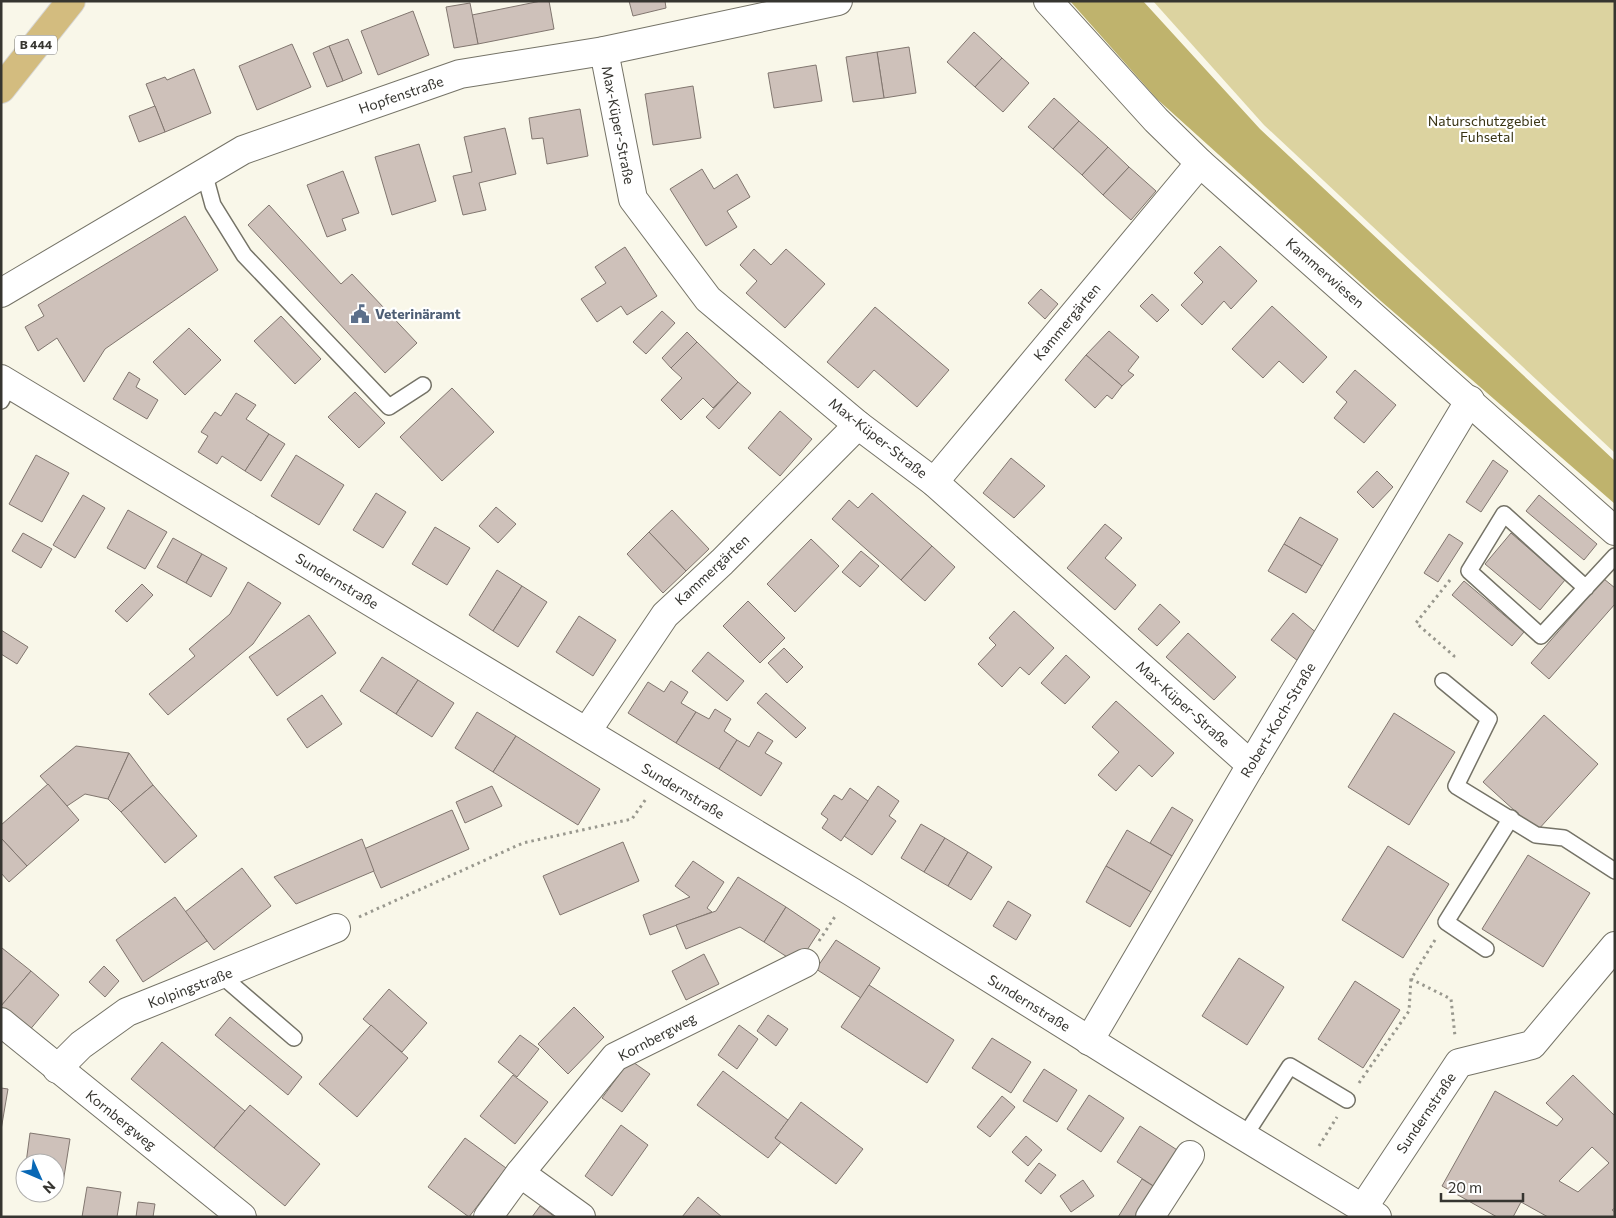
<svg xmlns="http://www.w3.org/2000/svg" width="1616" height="1218" font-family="Commissioner,sans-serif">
  <rect width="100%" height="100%" fill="#f9f7e9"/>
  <!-- green -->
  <polygon fill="#dcd3a0" points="1153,1 1615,1 1615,453 1264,125"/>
  <!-- forest -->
  <polygon fill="#bfb36d" points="1070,1 1143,1 1260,129 1615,461 1615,504 1382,302 1157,99"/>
  <!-- building -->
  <g fill="#cec1ba" stroke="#81766f" fill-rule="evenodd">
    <polygon points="541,1 549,1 554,29 478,44 472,15"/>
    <polygon points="629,1 665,1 666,8 633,16"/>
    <polygon points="470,3 478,44 454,48 446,7"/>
    <polygon points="413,11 429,55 378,75 361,31"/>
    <polygon points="974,32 1002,58 975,87 947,62"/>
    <polygon points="348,39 362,73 343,81 329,46"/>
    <polygon points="292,44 311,87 257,110 239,66"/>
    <polygon points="329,46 343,81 327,87 313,53"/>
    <polygon points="909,47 916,93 884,98 877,52"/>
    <polygon points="877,52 884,98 853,102 846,57"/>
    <polygon points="1002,58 1029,83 1003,112 975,87"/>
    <polygon points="816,65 822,101 774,108 768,73"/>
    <polygon points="194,69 211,113 165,132 146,84 165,77 167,80"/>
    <polygon points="693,86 701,138 653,145 645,94"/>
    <polygon points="1054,98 1079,121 1053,149 1028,127"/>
    <polygon points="155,106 165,132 139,142 129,116"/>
    <polygon points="580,109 588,156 547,164 543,138 532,139 529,118"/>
    <polygon points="1079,121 1108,147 1082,175 1053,149"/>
    <polygon points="505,128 516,174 479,183 486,210 463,215 453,176 472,172 464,137"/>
    <polygon points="419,144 436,201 392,215 375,157"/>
    <polygon points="1108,147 1129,167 1103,195 1082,175"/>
    <polygon points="1129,167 1156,191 1131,220 1103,195"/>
    <polygon points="702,169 714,189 737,174 750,197 727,211 737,227 706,246 670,189"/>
    <polygon points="343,171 359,213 342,219 346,230 327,237 307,185"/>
    <polygon points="269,205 341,284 352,274 417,343 385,373 248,225"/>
    <polygon points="185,216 218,270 105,349 84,382 57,338 38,351 25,327 44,316 38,305"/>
    <polygon points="1220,246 1257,281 1231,309 1224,301 1202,325 1181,305 1203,282 1194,273"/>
    <polygon points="625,247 657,296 627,315 621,306 597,322 581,299 606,283 595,267"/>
    <polygon points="754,249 771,265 786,249 825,284 785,328 746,293 757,281 740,265"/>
    <polygon points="1041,289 1058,304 1045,319 1028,303"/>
    <polygon points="1152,294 1169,310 1157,322 1140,306"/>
    <polygon points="1272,306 1327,357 1303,383 1279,361 1263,378 1232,349"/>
    <polygon points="875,307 949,370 917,407 874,370 858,388 827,362"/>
    <polygon points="662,311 675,323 646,354 633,342"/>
    <polygon points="281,316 321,359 295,384 254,341"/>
    <polygon points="189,328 221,360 185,395 153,362"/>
    <polygon points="1109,331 1139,357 1128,371 1134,375 1122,386 1086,355"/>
    <polygon points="687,332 697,342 671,368 662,358"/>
    <polygon points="697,342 738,382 713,408 703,398 681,420 661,400 682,378 671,368"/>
    <polygon points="1086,355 1122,386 1112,399 1107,395 1095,408 1065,380"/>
    <polygon points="1355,370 1396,405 1364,443 1334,418 1347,402 1336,392"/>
    <polygon points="129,372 140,379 136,387 158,400 147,419 113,399"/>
    <polygon points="738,382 751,393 719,429 706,417"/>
    <polygon points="452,388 494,432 442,481 400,437"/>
    <polygon points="355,392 385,423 359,448 328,417"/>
    <polygon points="236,393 256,405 246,419 269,434 245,471 222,456 217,464 198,452 208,436 201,432 215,412 221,416"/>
    <polygon points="780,411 812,439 780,476 748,448"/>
    <polygon points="269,434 285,444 261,481 245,471"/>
    <polygon points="36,455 69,473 42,522 9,504"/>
    <polygon points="296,455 344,485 319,525 271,496"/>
    <polygon points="1011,458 1045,486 1014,518 983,493"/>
    <polygon points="1493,460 1508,471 1481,512 1466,502"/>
    <polygon points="1377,471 1393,487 1373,508 1357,492"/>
    <polygon points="376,493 406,512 383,548 353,530"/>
    <polygon points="872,493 932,546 901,580 832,519 849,500 858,508"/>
    <polygon points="83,495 105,508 75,558 53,545"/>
    <polygon points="1539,495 1597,544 1584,560 1526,511"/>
    <polygon points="496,507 516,524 498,543 479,526"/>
    <polygon points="128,510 167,532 145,569 107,548"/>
    <polygon points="672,510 709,549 686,571 649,532"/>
    <polygon points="1300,517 1338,539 1322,566 1284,544"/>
    <polygon points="1105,524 1122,538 1105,558 1136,585 1115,610 1067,568"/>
    <polygon points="435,527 470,548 447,585 412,564"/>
    <polygon points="649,532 686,571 663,593 627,554"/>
    <polygon points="23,533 52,549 41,568 12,551"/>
    <polygon points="1511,533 1565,580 1540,610 1485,564"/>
    <polygon points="1449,534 1463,543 1438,582 1424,573"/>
    <polygon points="173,538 202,554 186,583 157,567"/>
    <polygon points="811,539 839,566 795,612 767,584"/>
    <polygon points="1284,544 1322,566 1306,593 1268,571"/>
    <polygon points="932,546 955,567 925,601 901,580"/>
    <polygon points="861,551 879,566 860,587 842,572"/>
    <polygon points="202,554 227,568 211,597 186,583"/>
    <polygon points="497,570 522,586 493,631 469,615"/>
    <polygon points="1604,579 1615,588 1615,604 1549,679 1531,663"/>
    <polygon points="1464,581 1524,632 1512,646 1452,595"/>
    <polygon points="248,582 281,603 253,644 168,715 149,694 195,656 189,649 230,614"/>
    <polygon points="142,584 153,595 127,622 115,611"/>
    <polygon points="522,586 547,602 518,647 493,631"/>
    <polygon points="748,601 785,638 760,663 723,626"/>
    <polygon points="1160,604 1180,622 1157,646 1138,629"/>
    <polygon points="1014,611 1054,648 1029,675 1020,667 1002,687 978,664 996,645 989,638"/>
    <polygon points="1293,613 1319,635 1298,661 1271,640"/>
    <polygon points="309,615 336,653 277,696 249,657"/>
    <polygon points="579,616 616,640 593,676 556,652"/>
    <polygon points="1,630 28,647 17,664 1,654"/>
    <polygon points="1188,633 1236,677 1214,700 1166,657"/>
    <polygon points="784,648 803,667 787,683 768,663"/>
    <polygon points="708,652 744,681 727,701 692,671"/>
    <polygon points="1066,655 1090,677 1065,704 1041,683"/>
    <polygon points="382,657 418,680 396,714 360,691"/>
    <polygon points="418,680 454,703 432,737 396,714"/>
    <polygon points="671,681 688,692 681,703 696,712 676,743 628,713 648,682 664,692"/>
    <polygon points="766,693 806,728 796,738 757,703"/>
    <polygon points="322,695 342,724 307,748 287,719"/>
    <polygon points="1116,701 1174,753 1152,777 1139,765 1116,791 1098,775 1119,752 1092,727"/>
    <polygon points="715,709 731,719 724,731 737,740 719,769 676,743 696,712 709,719"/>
    <polygon points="477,712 516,736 493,772 455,748"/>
    <polygon points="1394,713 1455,752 1409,825 1348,787"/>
    <polygon points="1544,715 1598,764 1537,831 1483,782"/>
    <polygon points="758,732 773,741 765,753 782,763 761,796 719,769 737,740 749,747"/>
    <polygon points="516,736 600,789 578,825 493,772"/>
    <polygon points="76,746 129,753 108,799 85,794 67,806 40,776"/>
    <polygon points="129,753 153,785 121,812 108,799"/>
    <polygon points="48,784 79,820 27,866 1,838 1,825"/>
    <polygon points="153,785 197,836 165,863 121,812"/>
    <polygon points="492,786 502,806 465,823 456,802"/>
    <polygon points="878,786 899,801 889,816 896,821 872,855 844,836"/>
    <polygon points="850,788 868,801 841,841 822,828 828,819 821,814 834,795 842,800"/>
    <polygon points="1172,807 1193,820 1172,856 1150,843"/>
    <polygon points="452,810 469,849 381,888 364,849"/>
    <polygon points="921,824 945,838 924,872 901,858"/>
    <polygon points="1127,830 1172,856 1151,892 1106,866"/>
    <polygon points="1,838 27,866 9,882 1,873"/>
    <polygon points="945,838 968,852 948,886 924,872"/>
    <polygon points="362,839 374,871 296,904 274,877"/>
    <polygon points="623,842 639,881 560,915 543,876"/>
    <polygon points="1388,846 1449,884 1403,958 1342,920"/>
    <polygon points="968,852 992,867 971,900 948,886"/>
    <polygon points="1528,855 1590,893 1543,967 1482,929"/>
    <polygon points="693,861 724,882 707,908 712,912 650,935 643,915 690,897 675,886"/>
    <polygon points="1106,866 1151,892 1130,927 1086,902"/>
    <polygon points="242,868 271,906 214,950 185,912"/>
    <polygon points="738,877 786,907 764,942 740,927 686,949 676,925 716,911"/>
    <polygon points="175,897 207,941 143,982 116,940"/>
    <polygon points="1008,901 1031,915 1016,940 993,926"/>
    <polygon points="786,907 820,930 798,964 764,942"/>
    <polygon points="836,940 880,968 861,998 816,969"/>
    <polygon points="2,948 31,971 1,1006 1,949"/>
    <polygon points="704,954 719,984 686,1000 672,971"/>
    <polygon points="1239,958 1284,987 1247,1045 1202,1016"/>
    <polygon points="104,966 119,981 105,997 89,982"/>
    <polygon points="31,971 59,995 28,1032 1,1009 1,1006"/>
    <polygon points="1355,981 1400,1010 1363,1068 1318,1039"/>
    <polygon points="869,985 954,1040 927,1083 841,1027"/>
    <polygon points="389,989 427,1023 402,1052 363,1019"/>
    <polygon points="574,1007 604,1037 568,1074 538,1044"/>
    <polygon points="768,1015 788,1029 776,1046 757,1031"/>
    <polygon points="230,1017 302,1077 288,1095 215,1035"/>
    <polygon points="371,1025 408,1058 357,1117 319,1084"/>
    <polygon points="739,1025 758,1039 737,1069 718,1055"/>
    <polygon points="520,1035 539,1049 517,1077 498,1062"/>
    <polygon points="992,1038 1031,1062 1011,1093 972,1068"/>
    <polygon points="162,1042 245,1111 214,1148 131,1079"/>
    <polygon points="630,1060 650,1074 622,1112 602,1098"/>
    <polygon points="1044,1069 1077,1090 1057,1122 1023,1101"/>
    <polygon points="723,1071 788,1120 775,1138 781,1142 768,1158 697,1105"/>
    <polygon points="513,1075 548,1102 515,1144 480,1116"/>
    <path d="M1573 1075 1615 1116V1208L1612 1210 1615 1212V1217H1548L1521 1202 1513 1217H1497L1442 1186 1495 1091 1557 1126 1563 1119 1546 1103ZM1592 1147 1609 1163 1578 1192 1559 1181Z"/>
    <polygon points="1,1088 8,1089 1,1130"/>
    <polygon points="1089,1095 1124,1118 1101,1152 1067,1129"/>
    <polygon points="1002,1096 1015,1107 990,1137 977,1127"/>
    <polygon points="801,1102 863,1149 836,1184 775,1138"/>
    <polygon points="250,1105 320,1164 285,1206 214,1148"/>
    <polygon points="621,1125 648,1145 612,1196 585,1176"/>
    <polygon points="1140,1126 1185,1155 1161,1191 1117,1162"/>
    <polygon points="30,1133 70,1139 63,1183 55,1182 55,1163 26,1163"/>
    <polygon points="1026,1136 1042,1150 1028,1166 1012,1152"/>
    <polygon points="465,1138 506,1168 469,1217 428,1187"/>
    <polygon points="1039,1163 1056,1175 1041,1194 1025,1181"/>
    <polygon points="1142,1179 1161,1191 1144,1217 1118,1217"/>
    <polygon points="1083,1180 1094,1196 1071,1212 1060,1196"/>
    <polygon points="87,1187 121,1192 117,1217 82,1217"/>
    <polygon points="698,1197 722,1217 682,1217"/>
    <polygon points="138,1202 155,1204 153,1217 136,1217"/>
    <polygon points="540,1206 555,1217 532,1217"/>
  </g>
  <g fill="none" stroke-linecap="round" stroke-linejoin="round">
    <!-- lane casing -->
    <g stroke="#757367" stroke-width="18">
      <g id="lane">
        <polyline points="204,172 213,205 244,255 389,407 423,385"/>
        <polyline points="1,401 10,384"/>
        <polyline points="1586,588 1504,514 1469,571 1541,636 1615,556"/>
        <polyline points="1443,681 1489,719 1456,786 1536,835 1564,838 1615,871"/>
        <polyline points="1486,949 1446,922 1511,818"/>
        <polyline points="222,976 294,1038"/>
        <polyline points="1244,1137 1290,1066 1347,1100"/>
      </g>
    </g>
    <!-- street casing -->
    <g stroke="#757367" stroke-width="30">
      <g id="street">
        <polyline points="1048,1 1156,120 1200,163 1615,531"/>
        <polyline points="604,51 633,199 708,299 858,425 934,482 1251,765"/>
        <polyline points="1,293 243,150 460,74 604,51 838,1"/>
        <polyline points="1,379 852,892 1212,1117 1377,1217"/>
        <polyline points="934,482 1200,163"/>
        <polyline points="587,731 665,615 722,562 858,425"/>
        <polyline points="1,1022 242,1217"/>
        <polyline points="1089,1041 1251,765 1470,400"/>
        <polyline points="57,1069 81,1045 127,1012 336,928"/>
        <polyline points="520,1173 615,1057 805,963"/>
        <polyline points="1363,1208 1459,1063 1532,1045 1615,946"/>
        <polyline points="488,1217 520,1173 581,1217"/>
        <polyline points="1150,1217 1190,1155"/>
      </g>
    </g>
    <!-- primary casing -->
    <g stroke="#d7d7d6" stroke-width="30">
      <polyline id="primary" points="1,89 71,1"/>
    </g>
    <!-- path -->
    <g stroke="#99988e" stroke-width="3" stroke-dasharray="2.5 4" stroke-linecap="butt">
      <polyline points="1450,580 1416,623 1454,656 1452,661"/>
      <polyline points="359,917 523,843 632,819 646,799"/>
      <polyline points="1435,940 1411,979 1451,999 1455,1036"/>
      <polyline points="819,941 836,915"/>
      <polyline points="1359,1083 1409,1011 1411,979"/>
      <polyline points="1319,1146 1337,1117"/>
    </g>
    <!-- lane -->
    <use href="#lane" stroke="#fff" stroke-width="15"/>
    <!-- street -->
    <use href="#street" stroke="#fff" stroke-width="28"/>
    <!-- primary -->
    <use href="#primary" stroke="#d3bc7f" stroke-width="28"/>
  </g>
  <!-- icons -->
  <defs>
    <g id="civic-bare" transform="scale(1.5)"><path d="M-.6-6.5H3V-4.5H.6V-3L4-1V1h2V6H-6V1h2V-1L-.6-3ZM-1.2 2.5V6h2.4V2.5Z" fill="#5c6f8a" stroke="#fff" stroke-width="2.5" paint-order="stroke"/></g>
  </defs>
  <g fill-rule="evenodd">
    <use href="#civic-bare" x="360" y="314"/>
  </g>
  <g text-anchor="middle" stroke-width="4.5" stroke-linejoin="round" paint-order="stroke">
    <!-- shield labels -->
    <rect fill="#fff" stroke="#72726e" stroke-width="1" x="15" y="35.5" width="42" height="19" rx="4"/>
    <g font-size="12" font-weight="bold" fill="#363530">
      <text x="36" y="49">B 444</text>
    </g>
    <!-- street labels -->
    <g font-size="14" fill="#363530" stroke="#fff">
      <text transform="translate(401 95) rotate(-19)" y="5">Hopfenstraße</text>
      <text transform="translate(618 125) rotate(79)" y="5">Max-Küper-Straße</text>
      <text transform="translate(1325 273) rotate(41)" y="5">Kammerwiesen</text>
      <text transform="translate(1067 322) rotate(-50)" y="5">Kammergärten</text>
      <text transform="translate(878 438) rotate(38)" y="5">Max-Küper-Straße</text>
      <text transform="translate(712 570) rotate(-43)" y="5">Kammergärten</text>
      <text transform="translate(337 581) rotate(31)" y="5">Sundernstraße</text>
      <text transform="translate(1183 704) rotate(42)" y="5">Max-Küper-Straße</text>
      <text transform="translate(1278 720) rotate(-59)" y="5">Robert-Koch-Straße</text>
      <text transform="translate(683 791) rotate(31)" y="5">Sundernstraße</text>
      <text transform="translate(190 988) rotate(-21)" y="5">Kolpingstraße</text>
      <text transform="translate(1029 1003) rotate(32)" y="5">Sundernstraße</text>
      <text transform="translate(657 1037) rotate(-28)" y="5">Kornbergweg</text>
      <text transform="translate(1426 1113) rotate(-56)" y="5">Sundernstraße</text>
      <text transform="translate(121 1120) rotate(39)" y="5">Kornbergweg</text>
    </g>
    <!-- park labels -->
    <g font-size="14" fill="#393414" stroke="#fff">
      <text x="1487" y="126">Naturschutzgebiet<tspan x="1487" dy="16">Fuhsetal</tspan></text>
    </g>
    <!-- service labels -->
    <g font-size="14" font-weight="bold" fill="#4e5e75" stroke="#fff" text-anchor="start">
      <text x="375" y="319">Veterinäramt</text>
    </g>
  </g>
  <!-- border -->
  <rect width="1616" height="1218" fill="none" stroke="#363530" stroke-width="5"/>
  <!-- north arrow -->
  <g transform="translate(40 1178) rotate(135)"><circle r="24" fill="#ffffff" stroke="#afaeac"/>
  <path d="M0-4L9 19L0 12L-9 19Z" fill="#0968b5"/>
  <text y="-8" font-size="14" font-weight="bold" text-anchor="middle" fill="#363530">N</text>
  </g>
  <!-- scale -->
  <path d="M1441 1193v8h82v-8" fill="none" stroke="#363530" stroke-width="2.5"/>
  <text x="1448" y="1193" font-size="15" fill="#363530" stroke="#ffffff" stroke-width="4" paint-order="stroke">20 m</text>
</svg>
